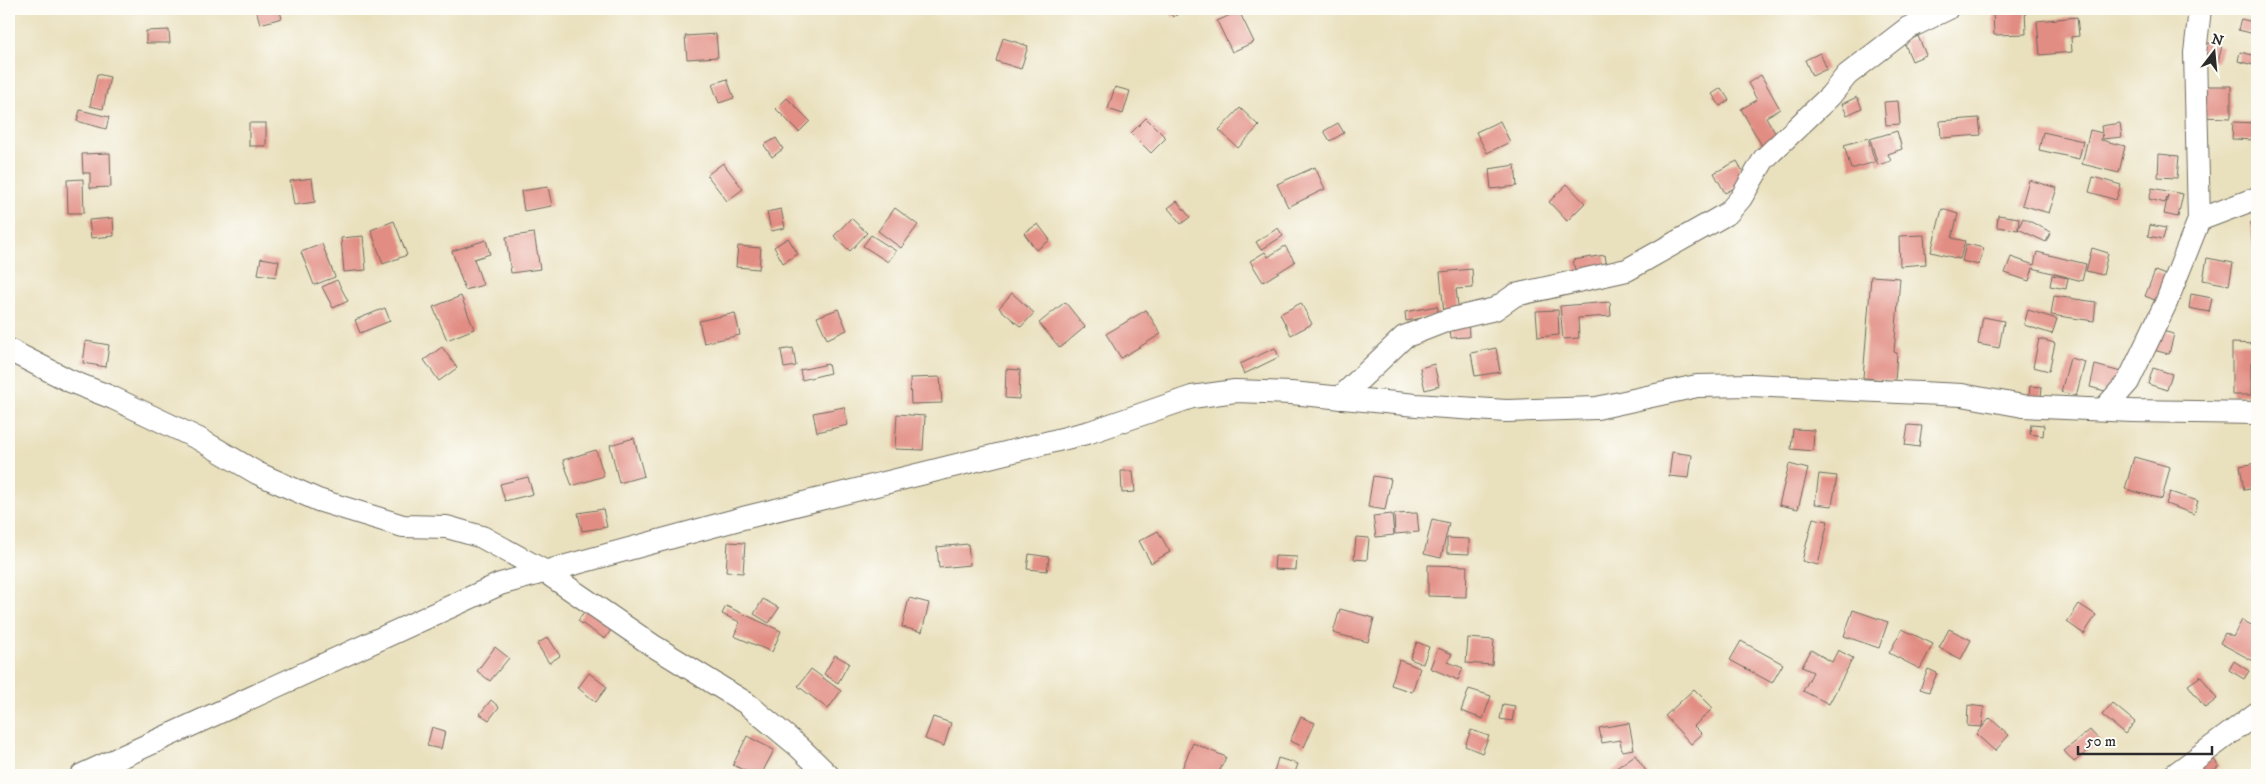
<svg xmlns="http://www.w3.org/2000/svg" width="2266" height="784" font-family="'IM FELL DW Pica',serif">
  <rect width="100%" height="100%" fill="#fdfcf7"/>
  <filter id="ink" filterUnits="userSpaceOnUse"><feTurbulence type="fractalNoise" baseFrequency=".02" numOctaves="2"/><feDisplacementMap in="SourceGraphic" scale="10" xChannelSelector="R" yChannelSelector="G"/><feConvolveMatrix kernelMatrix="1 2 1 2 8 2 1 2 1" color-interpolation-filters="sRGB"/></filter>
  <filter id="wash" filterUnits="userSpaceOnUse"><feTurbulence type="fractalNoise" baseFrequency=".0096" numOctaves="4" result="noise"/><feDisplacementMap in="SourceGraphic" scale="20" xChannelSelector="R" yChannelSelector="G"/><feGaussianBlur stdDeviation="1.12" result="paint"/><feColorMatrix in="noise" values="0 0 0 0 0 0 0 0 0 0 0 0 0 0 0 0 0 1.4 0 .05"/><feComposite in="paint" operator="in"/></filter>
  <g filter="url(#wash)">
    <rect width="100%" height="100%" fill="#e9e0bd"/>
    <g id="blocks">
      <!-- building -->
      <g fill="#e28d83">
        <polygon points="256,9 279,9 282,18 260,24"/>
        <polygon points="1168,9 1187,9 1173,17"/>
        <polygon points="1993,9 2025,9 2026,34 1994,35"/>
        <polygon points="2239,9 2257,9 2257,14"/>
        <polygon points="1239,11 1254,42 1232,52 1217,21"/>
        <polygon points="2077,17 2079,36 2071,37 2072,52 2040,55 2037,21"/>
        <polygon points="2241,19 2257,23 2255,34 2238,30"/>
        <polygon points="169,30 170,43 146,43 146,31"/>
        <polygon points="716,34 718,57 687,59 685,36"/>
        <polygon points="1918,36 1926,55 1912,61 1904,42"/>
        <polygon points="1003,38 1028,46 1021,69 996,61"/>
        <polygon points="2199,41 2222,46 2218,62 2195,57"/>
        <polygon points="2240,52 2257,56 2257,66 2238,61"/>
        <polygon points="1820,53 1827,69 1812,76 1805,60"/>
        <polygon points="97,74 110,77 103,109 90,106"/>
        <polygon points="1761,75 1780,109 1766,117 1778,138 1762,146 1741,109 1757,100 1748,83"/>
        <polygon points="727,79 734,98 719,103 712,84"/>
        <polygon points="2200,86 2231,86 2231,118 2199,117"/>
        <polygon points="1115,87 1130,91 1123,114 1108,109"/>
        <polygon points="1721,88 1729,100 1720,106 1712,94"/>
        <polygon points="1857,97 1862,108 1847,115 1842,104"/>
        <polygon points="787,98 810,121 799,132 776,109"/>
        <polygon points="1898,101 1900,124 1886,125 1884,102"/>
        <polygon points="1240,108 1259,126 1238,148 1219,130"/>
        <polygon points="80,110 109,117 106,129 77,121"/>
        <polygon points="1146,118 1166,138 1151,153 1131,133"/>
        <polygon points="1979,118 1981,135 1941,138 1940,121"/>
        <polygon points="1500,121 1510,142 1487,153 1476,132"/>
        <polygon points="2233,122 2257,123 2257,140 2232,139"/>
        <rect x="249" y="123" width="17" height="23"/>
        <polygon points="1338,123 1344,133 1330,141 1324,131"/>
        <polygon points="2120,123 2122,137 2103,139 2102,134 2101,140 2125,146 2119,173 2082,164 2090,130 2102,133 2101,126"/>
        <polygon points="1897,131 1902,149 1888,154 1891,161 1878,165 1870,139"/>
        <polygon points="2043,132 2083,141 2079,159 2039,150"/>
        <polygon points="776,138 783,149 772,157 764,145"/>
        <polygon points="1868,138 1875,162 1851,169 1844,145"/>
        <polygon points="110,153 111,187 90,188 90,173 83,173 82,154"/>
        <polygon points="2159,154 2179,156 2177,178 2158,177"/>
        <polygon points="1737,161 1748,181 1725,193 1714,173"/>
        <polygon points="723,163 743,189 727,201 707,175"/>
        <polygon points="1515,165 1517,186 1491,189 1489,169"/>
        <polygon points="1315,167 1325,189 1288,207 1277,184"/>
        <polygon points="2093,177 2121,185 2116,200 2089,192"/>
        <polygon points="312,178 315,202 294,205 290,181"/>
        <polygon points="83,179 84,213 68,213 67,180"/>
        <polygon points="2029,180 2057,188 2049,213 2022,205"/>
        <polygon points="1567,184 1585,203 1567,221 1549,202"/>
        <polygon points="548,187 552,206 524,211 521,191"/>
        <polygon points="2152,188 2183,194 2178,217 2164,214 2168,195 2165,203 2149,199"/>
        <polygon points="1177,201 1190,217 1181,224 1168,208"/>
        <polygon points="895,208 918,225 901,248 878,231"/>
        <polygon points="781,209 785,228 771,231 767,212"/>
        <polygon points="1942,209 1958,214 1952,238 1965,241 1960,259 1931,252"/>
        <polygon points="1998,215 2019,218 2018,230 1997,227"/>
        <polygon points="113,218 114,236 91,238 89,220"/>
        <polygon points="851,218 867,233 850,251 834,236"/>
        <polygon points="2023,218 2051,232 2046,242 2018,229"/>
        <polygon points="394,221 407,255 383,264 371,230"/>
        <polygon points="2251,222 2257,222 2257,248 2253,248"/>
        <polygon points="1038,224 1050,240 1036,250 1024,233"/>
        <polygon points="2150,225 2166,228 2163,239 2148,236"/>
        <polygon points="1278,228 1283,236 1261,250 1256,242"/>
        <polygon points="534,233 540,269 511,273 506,237"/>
        <polygon points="871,235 896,251 888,262 863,246"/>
        <polygon points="1924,235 1926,264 1900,266 1899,236"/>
        <polygon points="363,236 366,270 344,272 341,238"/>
        <polygon points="788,238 798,254 783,263 774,247"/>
        <polygon points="486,240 490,254 474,259 483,285 465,290 452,251"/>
        <polygon points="322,244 335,277 314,285 301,252"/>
        <polygon points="1966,244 1984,248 1979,265 1962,261"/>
        <polygon points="738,246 761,248 759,269 736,267"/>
        <polygon points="1285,246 1295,262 1263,282 1250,261 1265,252 1268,257"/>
        <polygon points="2092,248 2108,253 2103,275 2086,271"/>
        <polygon points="2037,252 2086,264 2082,281 2033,268 2029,281 2005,273 2011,257 2034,265"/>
        <polygon points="1605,255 1608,275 1577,280 1573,260"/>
        <polygon points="261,258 279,261 276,277 258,274"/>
        <polygon points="2207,258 2233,263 2229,285 2203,280"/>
        <polygon points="1472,269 1473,288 1456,289 1459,313 1444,314 1440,272"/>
        <polygon points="2155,271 2168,276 2157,301 2145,296"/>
        <polygon points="2052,275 2068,278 2066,289 2050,286"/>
        <polygon points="1871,276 1900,278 1894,352 1897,353 1895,381 1863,378"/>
        <polygon points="337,280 348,301 333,308 322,287"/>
        <polygon points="1012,293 1034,313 1021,327 999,308"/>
        <polygon points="2191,294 2212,298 2209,312 2189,308"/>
        <polygon points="461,296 474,329 447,340 433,307"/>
        <polygon points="2054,296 2096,302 2094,321 2051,315"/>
        <polygon points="1065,302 1085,327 1060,348 1039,323"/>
        <polygon points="1610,302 1611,316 1578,318 1579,338 1563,339 1560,306"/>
        <polygon points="1301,303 1312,324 1291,335 1280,314"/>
        <polygon points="1437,306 1439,315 1406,321 1405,312"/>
        <polygon points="385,308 390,321 360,333 355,320"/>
        <polygon points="838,309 847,330 827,339 817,317"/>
        <polygon points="1146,310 1161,334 1121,358 1106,334"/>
        <polygon points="1558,310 1559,335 1538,337 1536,311"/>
        <polygon points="2028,310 2057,319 2052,334 2024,325"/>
        <polygon points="735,313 740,335 704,343 699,321"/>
        <polygon points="1468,314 1469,337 1451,338 1449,315"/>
        <polygon points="1983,317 2004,321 1999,348 1978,344"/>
        <polygon points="2158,330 2174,334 2169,354 2153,350"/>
        <polygon points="2039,339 2055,343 2049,371 2033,367"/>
        <polygon points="86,341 109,345 106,367 83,363"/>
        <polygon points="2232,343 2257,344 2257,362 2251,362 2251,395 2232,395"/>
        <polygon points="442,347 457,368 439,381 424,360"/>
        <polygon points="793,348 796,366 784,368 781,350"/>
        <polygon points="1275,348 1279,357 1244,374 1240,364"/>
        <polygon points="1496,348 1500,372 1475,376 1471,353"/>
        <polygon points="2070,358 2085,362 2076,396 2061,392"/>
        <polygon points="828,364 830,373 802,380 800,370"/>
        <polygon points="1434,364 1439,386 1425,390 1420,368"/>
        <polygon points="2095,365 2121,372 2116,394 2090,387"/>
        <polygon points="2153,368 2172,374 2167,390 2148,384"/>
        <polygon points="1006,369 1020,370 1019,399 1005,398"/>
        <polygon points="940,377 942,403 911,404 910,378"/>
        <polygon points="2030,386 2042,387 2041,397 2029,396"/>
        <polygon points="844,407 848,425 817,432 813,413"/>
        <polygon points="897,414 925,416 923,450 895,449"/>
        <polygon points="2031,424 2044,425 2043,436 2030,434"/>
        <polygon points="1908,425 1922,426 1919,447 1905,445"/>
        <polygon points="1793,429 1814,430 1813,451 1791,449"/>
        <polygon points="634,438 644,476 619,483 610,445"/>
        <polygon points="596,450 604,476 572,486 563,460"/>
        <polygon points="1672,452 1692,455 1689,478 1669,476"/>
        <polygon points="2134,457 2170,467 2162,499 2125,489"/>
        <polygon points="2257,463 2257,488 2244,490 2240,466"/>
        <polygon points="1789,464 1808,469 1798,509 1779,505"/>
        <polygon points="1121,471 1133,471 1135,492 1122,493"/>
        <polygon points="1819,474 1837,476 1832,506 1815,504"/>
        <polygon points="1373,476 1391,479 1385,510 1368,507"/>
        <polygon points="528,477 533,494 505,501 500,484"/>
        <polygon points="2170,492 2198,501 2194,514 2166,504"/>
        <polygon points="603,509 607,527 582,531 578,513"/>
        <polygon points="1417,513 1419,532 1395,534 1394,514"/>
        <polygon points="1392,514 1394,535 1376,537 1373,516"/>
        <polygon points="1813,518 1828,521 1818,565 1802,561"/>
        <polygon points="1432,519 1449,523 1441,558 1424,554"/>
        <polygon points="1158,531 1170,552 1151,563 1139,541"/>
        <polygon points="1356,537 1369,538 1367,560 1354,559"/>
        <polygon points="1447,538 1469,539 1469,554 1447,553"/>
        <polygon points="728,542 745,543 743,573 726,572"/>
        <polygon points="968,544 970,565 939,568 937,547"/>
        <polygon points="1029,554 1049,557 1047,571 1027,569"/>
        <polygon points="1275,556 1297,557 1296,570 1274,569"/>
        <polygon points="1428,565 1467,566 1466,597 1428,596"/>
        <polygon points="909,598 929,603 922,632 902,627"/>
        <polygon points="763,599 779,608 769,623 754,614"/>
        <polygon points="2079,604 2096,615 2084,634 2067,622"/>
        <polygon points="726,606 781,631 772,652 734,636 740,622 722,614"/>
        <polygon points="586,608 614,625 605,639 578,621"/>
        <polygon points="1340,609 1374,618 1368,642 1333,633"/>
        <polygon points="1853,610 1888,622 1879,648 1844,636"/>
        <polygon points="2242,620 2257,628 2257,663 2220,643 2225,633 2233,637"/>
        <polygon points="1902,629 1933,644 1920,669 1889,653"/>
        <polygon points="1949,629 1971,640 1961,659 1939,648"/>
        <polygon points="548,637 560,656 549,663 537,644"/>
        <polygon points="1468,638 1494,640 1492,665 1466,663"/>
        <polygon points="1741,641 1783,664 1772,683 1730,660"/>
        <polygon points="1417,642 1429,647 1423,664 1410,659"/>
        <polygon points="495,647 509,658 490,681 477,671"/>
        <polygon points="1438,648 1452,654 1448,662 1463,668 1458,680 1430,668"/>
        <polygon points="1811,650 1832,662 1838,650 1853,658 1829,704 1803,691 1813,672 1802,667"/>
        <polygon points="835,655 849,663 838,683 824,674"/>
        <polygon points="1399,660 1420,668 1412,692 1391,685"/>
        <polygon points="2234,661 2249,671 2244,679 2229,670"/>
        <polygon points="811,669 841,691 828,709 798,686"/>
        <polygon points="1928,669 1937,673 1929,692 1920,689"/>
        <polygon points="589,673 607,687 596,702 578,688"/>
        <polygon points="2201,676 2217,699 2205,708 2188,685"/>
        <polygon points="1469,689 1491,696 1483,719 1461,711"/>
        <polygon points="1694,689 1713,708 1694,726 1702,734 1691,744 1665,716"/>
        <polygon points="491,700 499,707 489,720 480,714"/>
        <polygon points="2112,703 2135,722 2125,734 2102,715"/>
        <polygon points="1503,704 1515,706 1512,721 1500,719"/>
        <polygon points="1968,705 1984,707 1982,727 1967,726"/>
        <polygon points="933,717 951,723 944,746 925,739"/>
        <polygon points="1301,717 1315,723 1304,747 1290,741"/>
        <polygon points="1990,718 2009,735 1995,751 1976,734"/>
        <polygon points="1629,723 1634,749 1622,751 1620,740 1602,743 1599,728"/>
        <polygon points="432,727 445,731 441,749 427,746"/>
        <polygon points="1471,730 1489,736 1482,753 1465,746"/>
        <polygon points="2090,730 2100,741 2074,762 2064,751"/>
        <polygon points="747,736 774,750 761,775 754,775 733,765"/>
        <polygon points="1193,743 1226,757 1218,775 1185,775 1180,773"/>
        <polygon points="1635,755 1649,775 1614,775 1612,771"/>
        <polygon points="2212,757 2219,766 2207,775 2192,775"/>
        <polygon points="1278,758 1298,764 1294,775 1273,775"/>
      </g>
    </g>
  </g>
  <g filter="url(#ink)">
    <use href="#blocks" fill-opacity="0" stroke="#6e6a5e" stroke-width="1"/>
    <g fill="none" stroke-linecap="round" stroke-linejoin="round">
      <!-- minor casing -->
      <g stroke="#6e6a5e" stroke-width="24">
        <g id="minor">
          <polyline points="2199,220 2257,198"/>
          <polyline points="9,350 70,381 113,398 199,439 257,473 318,500 403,526 447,527 482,537 544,571 652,645 746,703 798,746 828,775"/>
          <polyline points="1340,398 1404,337 1448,320 1495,309 1515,295 1627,270 1728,213 1741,198 1764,159 1830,96 1847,75 1908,28 1947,9"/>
          <polyline points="2104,409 2128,382 2166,303 2199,220 2195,53 2200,9"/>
          <polyline points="82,775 500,584 743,518 1090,432 1192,397 1235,391 1291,393 1416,405 1506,411 1597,408 1697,386 1751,385 1962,395 2023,406 2132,411 2257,413"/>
          <polyline points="2174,775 2257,713"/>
        </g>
      </g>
      <!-- minor -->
      <use href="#minor" stroke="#fff" stroke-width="22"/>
    </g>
  </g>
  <!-- margin -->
  <rect width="2266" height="784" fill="none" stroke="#fdfcf7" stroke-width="30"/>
  <!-- north arrow -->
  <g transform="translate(2214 52) rotate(16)" stroke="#fdfcf7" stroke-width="4" paint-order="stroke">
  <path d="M0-4L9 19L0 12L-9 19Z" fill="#2b2b2b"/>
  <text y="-8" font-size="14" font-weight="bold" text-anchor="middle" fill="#2b2b2b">N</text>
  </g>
  <!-- scale -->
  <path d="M2078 746v8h134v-8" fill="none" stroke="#2b2b2b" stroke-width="2.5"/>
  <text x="2086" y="746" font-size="15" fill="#2b2b2b" stroke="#fdfcf7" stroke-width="4" paint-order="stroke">50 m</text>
</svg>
